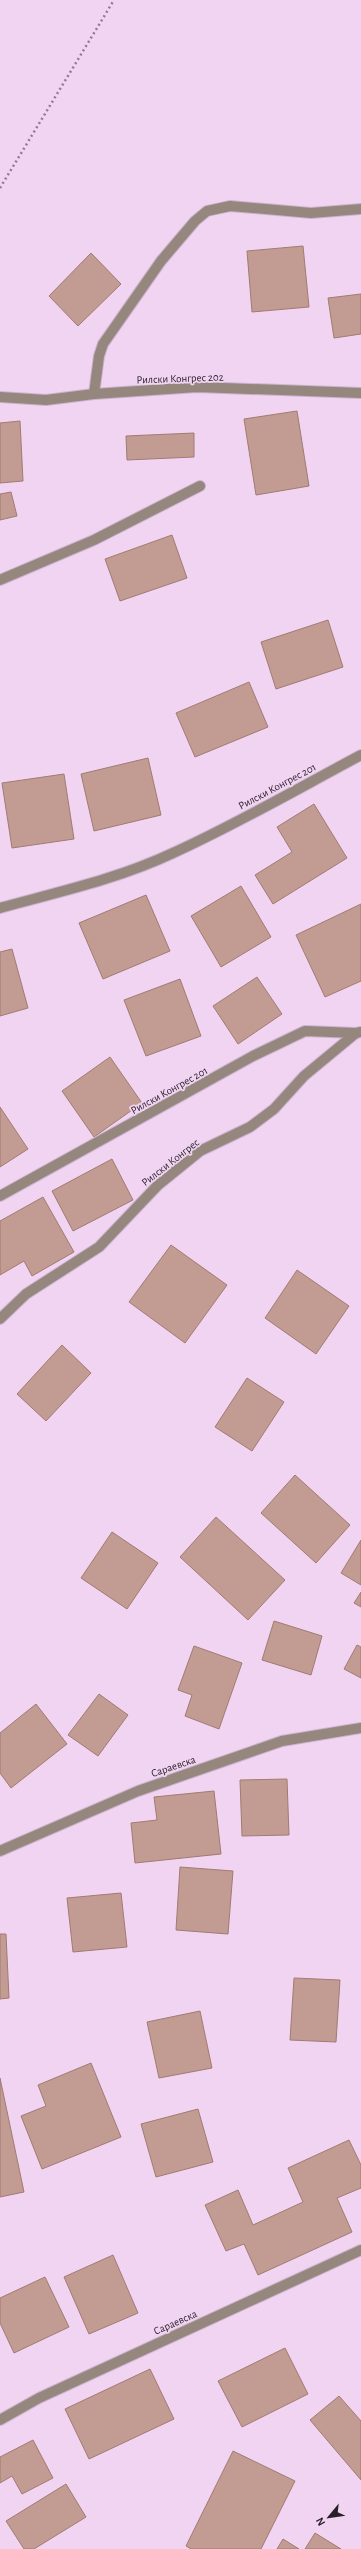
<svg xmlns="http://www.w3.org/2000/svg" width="361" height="2549" font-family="'Alegreya Sans',sans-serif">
  <rect width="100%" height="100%" fill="#f0d4f1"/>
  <!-- building -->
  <g fill="#c29b93" stroke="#a17b73">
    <polygon points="303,246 309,307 252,312 247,251"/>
    <polygon points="91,253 121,284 78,326 49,296"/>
    <polygon points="361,294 361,334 334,338 328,298"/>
    <polygon points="297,411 309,486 256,495 244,419"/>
    <polygon points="20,421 23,481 0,483 0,423"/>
    <polygon points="194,433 194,457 127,460 126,436"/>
    <polygon points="11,492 17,516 0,520 0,494"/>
    <polygon points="172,535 187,578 120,601 105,559"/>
    <polygon points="328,620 343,667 276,689 261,642"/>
    <polygon points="249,682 268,727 195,757 176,713"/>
    <polygon points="148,758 161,815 94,831 81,774"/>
    <polygon points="64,774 74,839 12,848 2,783"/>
    <polygon points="314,804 347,858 273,904 255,875 292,852 277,827"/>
    <polygon points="241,886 271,937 221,967 191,916"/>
    <polygon points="146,895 170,951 103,979 79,923"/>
    <polygon points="361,904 361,981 325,997 296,935"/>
    <polygon points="12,949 28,1008 0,1016 0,952"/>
    <polygon points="257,977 282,1014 238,1044 213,1006"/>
    <polygon points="180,979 201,1036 146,1056 124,1000"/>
    <polygon points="110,1057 142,1103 94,1137 62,1091"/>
    <polygon points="0,1107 28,1149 0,1167"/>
    <polygon points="112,1159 133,1200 73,1231 52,1191"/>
    <polygon points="43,1197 74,1252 32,1276 24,1261 0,1275 0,1221"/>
    <polygon points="171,1245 227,1285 185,1343 129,1302"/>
    <polygon points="297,1270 349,1306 316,1354 265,1318"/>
    <polygon points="62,1345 91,1373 46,1421 17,1394"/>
    <polygon points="247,1378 284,1402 252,1451 215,1427"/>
    <polygon points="295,1475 350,1525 316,1563 261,1513"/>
    <polygon points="216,1517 285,1580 248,1620 180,1557"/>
    <polygon points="112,1532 158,1563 127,1609 81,1578"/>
    <polygon points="361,1540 361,1585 341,1573"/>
    <polygon points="361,1592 361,1607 354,1603"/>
    <polygon points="274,1621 322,1636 311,1675 262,1660"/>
    <polygon points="357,1645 361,1647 361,1678 344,1669"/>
    <polygon points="194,1646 242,1663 219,1729 185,1716 192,1695 178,1690"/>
    <polygon points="99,1694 128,1715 98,1756 68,1735"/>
    <polygon points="36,1704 67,1744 11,1788 0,1773 0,1733"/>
    <polygon points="287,1779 289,1835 242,1836 240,1780"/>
    <polygon points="214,1791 221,1854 135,1863 131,1823 157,1820 154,1797"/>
    <polygon points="180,1867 233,1871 228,1934 176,1930"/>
    <polygon points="121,1893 127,1947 73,1952 67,1898"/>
    <polygon points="0,1934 6,1934 9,1998 0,1999"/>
    <polygon points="294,1978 340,1980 336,2042 290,2040"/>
    <polygon points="200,2011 212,2068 159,2078 147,2022"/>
    <polygon points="91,2063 121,2137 42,2169 21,2116 46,2106 38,2085"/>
    <polygon points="0,2078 24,2192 0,2197"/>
    <polygon points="198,2109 213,2162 156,2177 141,2124"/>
    <polygon points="349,2140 361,2165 361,2188 337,2198 352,2232 258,2275 244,2244 226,2251 205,2205 238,2190 253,2225 303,2202 288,2168"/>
    <polygon points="113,2255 138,2313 89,2334 64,2277"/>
    <polygon points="45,2277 69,2327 14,2353 0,2323 0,2298"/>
    <polygon points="285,2348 308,2394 242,2427 218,2381"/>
    <polygon points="150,2369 174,2419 89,2459 65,2409"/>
    <polygon points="339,2396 361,2421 361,2480 310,2420"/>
    <polygon points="33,2440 53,2478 22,2494 12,2476 0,2483 0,2457"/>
    <polygon points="233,2451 295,2481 261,2549 191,2549 186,2546"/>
    <polygon points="66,2484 86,2517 34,2549 24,2549 6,2521"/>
    <polygon points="315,2533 341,2549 305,2549"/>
    <polygon points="283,2539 299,2549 277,2549"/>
  </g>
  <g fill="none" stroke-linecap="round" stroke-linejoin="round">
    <!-- minor casing -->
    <g stroke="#ccb3cd" stroke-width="12">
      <g id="minor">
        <polyline points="94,394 99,356 103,344 161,261 195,221 207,211 230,206 311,213 361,209"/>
        <polyline points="0,397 46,400 94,394 197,387 361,393"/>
        <polyline points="0,580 94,540 200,486"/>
        <path d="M0 908C58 892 118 879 173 853 237 824 299 788 361 755"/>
        <polyline points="0,1196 253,1056 305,1031 356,1033"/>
        <polyline points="0,1319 26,1294 99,1247 158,1185 200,1151 250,1127 274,1109 304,1076 356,1033 361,1032"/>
        <polyline points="0,1851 138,1791 282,1741 361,1728"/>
        <polyline points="0,2420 39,2398 361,2250"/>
      </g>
    </g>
    <!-- path -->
    <polyline stroke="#8f7c90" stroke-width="2.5" stroke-dasharray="2 3" stroke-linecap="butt" points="0,188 114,0"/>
    <!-- minor -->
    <use href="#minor" stroke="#95867e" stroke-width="10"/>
  </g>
  <g text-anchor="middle" stroke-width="3.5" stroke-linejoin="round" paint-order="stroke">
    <!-- street labels -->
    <g font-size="11" fill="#291f29" stroke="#f0d4f1">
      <text transform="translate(180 378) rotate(-2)" y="4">Рилски Конгрес 202</text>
      <text transform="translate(277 786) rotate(-28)" y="4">Рилски Конгрес 201</text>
      <text transform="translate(169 1090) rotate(-29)" y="4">Рилски Конгрес 201</text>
      <text transform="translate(170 1162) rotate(-38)" y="4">Рилски Конгрес</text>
      <text transform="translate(173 1766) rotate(-19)" y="4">Сараевска</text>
      <text transform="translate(175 2322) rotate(-24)" y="4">Сараевска</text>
    </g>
  </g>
  <!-- north arrow -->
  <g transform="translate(329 2517) rotate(241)" stroke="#f0d4f1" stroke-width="3" paint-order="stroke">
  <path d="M0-3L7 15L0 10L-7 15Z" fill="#291f29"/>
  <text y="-6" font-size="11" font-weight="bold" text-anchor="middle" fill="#291f29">N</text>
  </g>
</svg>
